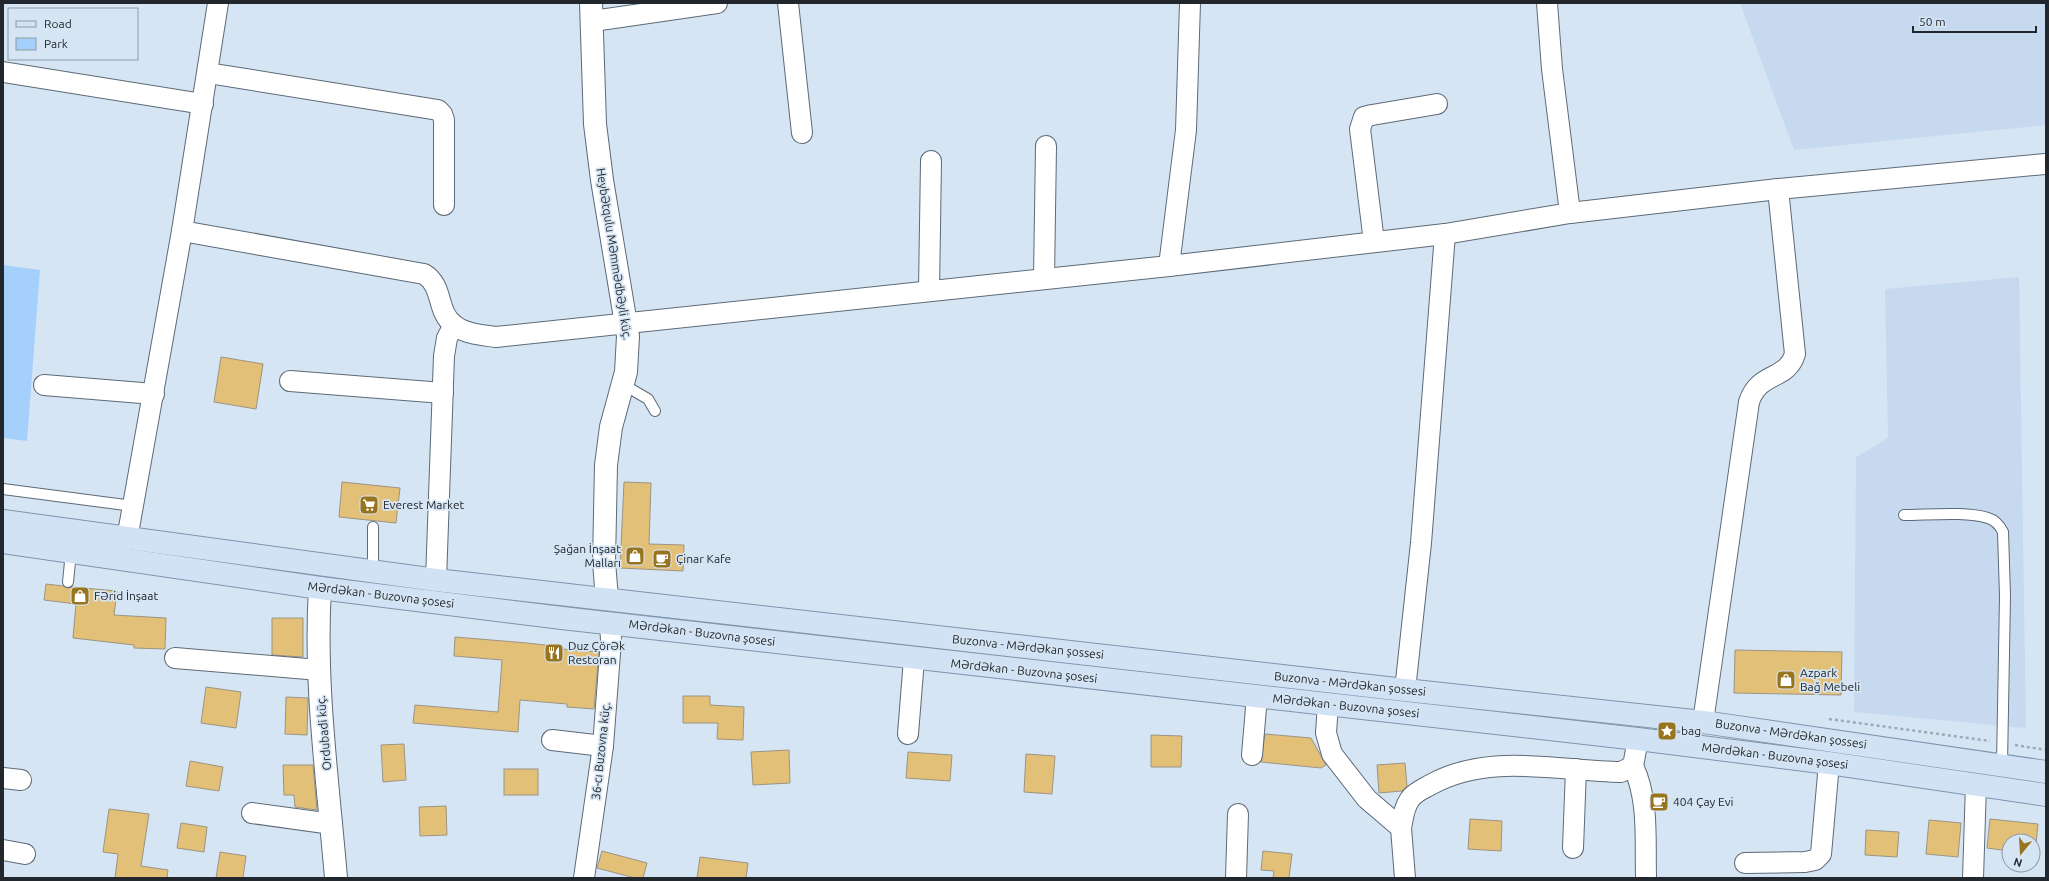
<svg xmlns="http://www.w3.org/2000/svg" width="2049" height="881" font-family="Ubuntu,sans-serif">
  <rect width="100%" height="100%" fill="#d6e5f4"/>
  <!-- built -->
  <g fill="#c6d9ee">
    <polygon points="1740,3 2046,3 2046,125 1794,150"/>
    <polygon points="2019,277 2026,728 1854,712 1856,457 1888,438 1885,289"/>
  </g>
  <!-- green -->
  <polygon fill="#a5d0fc" points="3,265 40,270 27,441 3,438"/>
  <!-- building -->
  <g fill="#e3c078" stroke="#9c9483">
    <polygon points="221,357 263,364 256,409 214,402"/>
    <polygon points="342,482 400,488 396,523 339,517"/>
    <polygon points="624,482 651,483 649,544 684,545 683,571 620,568"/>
    <polygon points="46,584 63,586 67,588 72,587 117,591 114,615 166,618 165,649 134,648 134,645 73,638 76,604 44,600"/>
    <polygon points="272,618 303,618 303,657 272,655"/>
    <polygon points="455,637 527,643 563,647 562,649 599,652 594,709 567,707 567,704 520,700 518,732 413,723 415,705 498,712 502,660 454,656"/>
    <polygon points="1735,650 1842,652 1841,695 1734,693"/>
    <polygon points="206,687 241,692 236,728 201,723"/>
    <polygon points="683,696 710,696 710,705 744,707 743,740 717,739 718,723 683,723"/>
    <polygon points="286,697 308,698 307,735 285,734"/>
    <polygon points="1265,734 1311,738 1326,765 1321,768 1261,762"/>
    <polygon points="1151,735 1182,736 1181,767 1151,767"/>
    <polygon points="404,744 406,780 383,782 381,745"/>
    <polygon points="789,750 790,783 753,785 751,752"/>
    <polygon points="908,752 952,755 950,781 906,778"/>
    <polygon points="1026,754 1055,756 1052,794 1024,792"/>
    <polygon points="190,761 223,767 219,791 186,786"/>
    <polygon points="1405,763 1407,786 1402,791 1379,793 1377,765"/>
    <polygon points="283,765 313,765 317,810 295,807 294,795 284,795"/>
    <rect x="504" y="769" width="34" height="26"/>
    <polygon points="446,806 447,835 420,836 419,807"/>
    <polygon points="109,809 149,814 141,866 168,870 167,878 115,878 118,854 103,852"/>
    <polygon points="1470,819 1502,821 1501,851 1468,849"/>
    <polygon points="1990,819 2038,824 2035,854 2033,853 2033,841 2009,841 2009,851 1987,848"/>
    <polygon points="1929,820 1961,823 1958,857 1926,854"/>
    <polygon points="181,823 207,827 204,852 177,848"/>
    <polygon points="1866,830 1899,832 1897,857 1865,855"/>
    <polygon points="602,851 647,863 643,878 635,878 597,868"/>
    <polygon points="1263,851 1292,854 1289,878 1273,878 1274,871 1261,870"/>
    <polygon points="220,852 246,856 243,878 216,878"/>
    <polygon points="700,857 748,863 746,878 697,878"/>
  </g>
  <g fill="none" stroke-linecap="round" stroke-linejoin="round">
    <!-- service casing -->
    <g stroke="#5d6a77" stroke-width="12">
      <g id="service">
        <polyline points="624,385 648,399 655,411"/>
        <polyline points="3,489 133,506"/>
        <path d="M1904 515C1927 515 1967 511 1988 518 1995 520 2000 526 2003 532L2005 596 2002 765"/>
        <polyline points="373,527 373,571"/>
        <polyline points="68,582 71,552"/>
      </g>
    </g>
    <!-- minor casing -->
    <g stroke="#5d6a77" stroke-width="22">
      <g id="minor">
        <polyline points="788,3 802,133"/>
        <polyline points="1547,3 1552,69 1570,213"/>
        <polyline points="593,21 717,3"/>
        <polyline points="3,72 203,104"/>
        <polyline points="208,73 438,110 442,114 444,120 444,205"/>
        <path d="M182 231 424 274C444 286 436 312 454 325 465 334 482 335 496 337L1169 266 1445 234 1570 213 1778 189 2045 164"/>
        <polyline points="1374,242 1360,129 1364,117 1372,115 1437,104"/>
        <polyline points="1169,266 1186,130 1190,3"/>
        <polyline points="1044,279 1046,146"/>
        <polyline points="929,290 931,161"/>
        <polyline points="290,381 443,393"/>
        <polyline points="44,385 154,394"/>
        <polyline points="127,539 182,231 218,3"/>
        <polyline points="436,580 444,356 447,338 454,325"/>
        <polyline points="175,658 319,670"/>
        <polyline points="1405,690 1421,543 1445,234"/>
        <polyline points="1328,704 1326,733 1332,754 1367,799 1401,828 1405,878"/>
        <path d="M1703 722 1749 402C1759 371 1787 381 1795 354L1778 189"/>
        <polyline points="908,734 914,659"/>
        <polyline points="552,740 603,746"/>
        <polyline points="1252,755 1257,696"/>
        <path d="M1633 766C1649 799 1645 840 1646 876"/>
        <polyline points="3,778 21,780"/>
        <polyline points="252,813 332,824"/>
        <path d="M1401 828C1403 818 1404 807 1410 799 1415 792 1423 789 1430 785 1489 752 1557 771 1621 772L1633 766 1638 739"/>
        <polyline points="1573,848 1576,769"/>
        <polyline points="3,850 25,854"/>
        <polyline points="1745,863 1805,862 1815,860 1821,854 1829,763"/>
        <polyline points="584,878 603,746 611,640 610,623"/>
        <polyline points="1236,878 1238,814"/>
        <polyline points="1973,878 1976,784"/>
      </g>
    </g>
    <!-- tertiary casing -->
    <g stroke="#5d6a77" stroke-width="24">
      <g id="tertiary">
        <polyline points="591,3 595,124 602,180 628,336 626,372 611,427 606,465 604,562 607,599"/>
        <path d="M320 588C314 684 328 782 336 878"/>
      </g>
    </g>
    <!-- primary casing -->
    <g stroke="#7f94ab" stroke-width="24">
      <g id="primary">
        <polyline points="3,521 436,580 1405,690 1703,722 2046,772"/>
        <polyline points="3,542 320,588 562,618 1638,739 1829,763 2046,795"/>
      </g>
    </g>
    <!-- path -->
    <g stroke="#9da9b5" stroke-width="2.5" stroke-dasharray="3 3" stroke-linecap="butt">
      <polyline points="1829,719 1990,741"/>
      <polyline points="2015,745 2046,750"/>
    </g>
    <!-- service -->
    <use href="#service" stroke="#fff" stroke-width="10"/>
    <!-- minor -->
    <use href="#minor" stroke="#fff" stroke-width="20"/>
    <!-- tertiary -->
    <use href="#tertiary" stroke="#fff" stroke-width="22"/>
    <!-- primary -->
    <use href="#primary" stroke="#d1e2f5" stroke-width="22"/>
  </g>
  <!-- icons -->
  <defs>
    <g id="supermarket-square" transform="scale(1)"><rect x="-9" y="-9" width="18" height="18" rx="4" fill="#98741e" stroke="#d6e5f4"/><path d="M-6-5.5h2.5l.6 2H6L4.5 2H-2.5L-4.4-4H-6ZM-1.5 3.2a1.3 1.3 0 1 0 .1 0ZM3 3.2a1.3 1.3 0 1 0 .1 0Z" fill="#fff"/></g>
    <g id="shop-square" transform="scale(1)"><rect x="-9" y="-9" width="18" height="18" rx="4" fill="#98741e" stroke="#d6e5f4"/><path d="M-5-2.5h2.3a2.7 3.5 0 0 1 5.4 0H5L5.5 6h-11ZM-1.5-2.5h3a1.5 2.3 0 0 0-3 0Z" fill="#fff"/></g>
    <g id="cafe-square" transform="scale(1)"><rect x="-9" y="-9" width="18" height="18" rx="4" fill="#98741e" stroke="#d6e5f4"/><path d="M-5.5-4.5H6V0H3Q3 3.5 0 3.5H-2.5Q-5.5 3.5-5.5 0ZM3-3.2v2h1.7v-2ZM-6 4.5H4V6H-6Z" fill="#fff"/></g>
    <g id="restaurant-square" transform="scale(1)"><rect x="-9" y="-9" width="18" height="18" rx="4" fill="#98741e" stroke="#d6e5f4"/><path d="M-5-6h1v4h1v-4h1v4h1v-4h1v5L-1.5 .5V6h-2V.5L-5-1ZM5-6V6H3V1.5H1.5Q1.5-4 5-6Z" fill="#fff"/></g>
    <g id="sight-square" transform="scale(1)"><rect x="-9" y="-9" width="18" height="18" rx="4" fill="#98741e" stroke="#d6e5f4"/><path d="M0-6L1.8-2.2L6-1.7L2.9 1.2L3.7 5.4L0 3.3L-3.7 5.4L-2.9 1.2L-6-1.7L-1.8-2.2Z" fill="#fff"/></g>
  </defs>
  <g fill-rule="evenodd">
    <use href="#supermarket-square" x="369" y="505"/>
    <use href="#shop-square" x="635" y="556"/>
    <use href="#cafe-square" x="662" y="559"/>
    <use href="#shop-square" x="80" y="596"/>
    <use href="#restaurant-square" x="554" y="653"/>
    <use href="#shop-square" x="1786" y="680"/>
    <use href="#sight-square" x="1667" y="731"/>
    <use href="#cafe-square" x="1659" y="802"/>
  </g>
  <g text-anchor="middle" stroke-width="3.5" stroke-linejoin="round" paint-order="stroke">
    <!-- street labels -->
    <g font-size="12" fill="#21272c" stroke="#d6e5f4">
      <text transform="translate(614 254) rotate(81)" y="4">Heybətqulu Məmmədbəyli küç.</text>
      <text transform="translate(381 595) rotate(7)" y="4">Mərdəkan - Buzovna şosesi</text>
      <text transform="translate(702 633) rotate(7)" y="4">Mərdəkan - Buzovna şosesi</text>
      <text transform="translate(1028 647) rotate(6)" y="4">Buzonva - Mərdəkan şossesi</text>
      <text transform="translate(1024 671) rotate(6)" y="4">Mərdəkan - Buzovna şosesi</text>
      <text transform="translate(1350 684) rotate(6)" y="4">Buzonva - Mərdəkan şossesi</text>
      <text transform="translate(1346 706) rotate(6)" y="4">Mərdəkan - Buzovna şosesi</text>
      <text transform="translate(324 733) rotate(-95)" y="4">Ordubadi küç.</text>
      <text transform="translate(1791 734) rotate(8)" y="4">Buzonva - Mərdəkan şossesi</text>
      <text transform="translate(601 751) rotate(-84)" y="4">36-cı Buzovna küç.</text>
      <text transform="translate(1775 756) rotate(7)" y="4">Mərdəkan - Buzovna şosesi</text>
    </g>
    <!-- poi labels -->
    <g font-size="12" fill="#21272c" stroke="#d6e5f4" text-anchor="start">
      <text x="383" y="509">Everest Market</text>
      <text x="621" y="553" text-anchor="end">Şağan İnşaat<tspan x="621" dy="14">Malları</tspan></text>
      <text x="676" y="563">Çinar Kafe</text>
      <text x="94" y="600">Fərid İnşaat</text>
      <text x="568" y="650">Duz Çörək<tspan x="568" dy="14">Restoran</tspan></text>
      <text x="1800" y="677">Azpark<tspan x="1800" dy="14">Bağ Mebeli</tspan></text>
      <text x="1681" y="735">bag</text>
      <text x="1673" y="806">404 Çay Evi</text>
    </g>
  </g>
  <!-- border -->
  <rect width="2049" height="881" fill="none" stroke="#21272c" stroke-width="8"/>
  <!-- legend -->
  <rect x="8" y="8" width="130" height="52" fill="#d6e5f4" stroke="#8e99a4"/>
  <rect x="16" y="21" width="20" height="6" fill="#d1e2f5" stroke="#8e99a4"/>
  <text x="44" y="28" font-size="12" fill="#21272c">Road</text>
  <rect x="16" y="38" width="20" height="12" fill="#a5d0fc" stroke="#8e99a4"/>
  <text x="44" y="48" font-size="12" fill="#21272c">Park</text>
  <!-- north arrow -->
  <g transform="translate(2021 853) rotate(198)"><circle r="19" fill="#d6e5f4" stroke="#8e99a4"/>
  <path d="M0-3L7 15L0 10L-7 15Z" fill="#98741e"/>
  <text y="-6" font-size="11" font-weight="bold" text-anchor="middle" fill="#21272c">N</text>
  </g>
  <!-- scale -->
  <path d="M1913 26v6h123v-6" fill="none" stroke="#21272c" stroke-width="2"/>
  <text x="1919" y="26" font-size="12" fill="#21272c" stroke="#d6e5f4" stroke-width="3" paint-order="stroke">50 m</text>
</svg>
